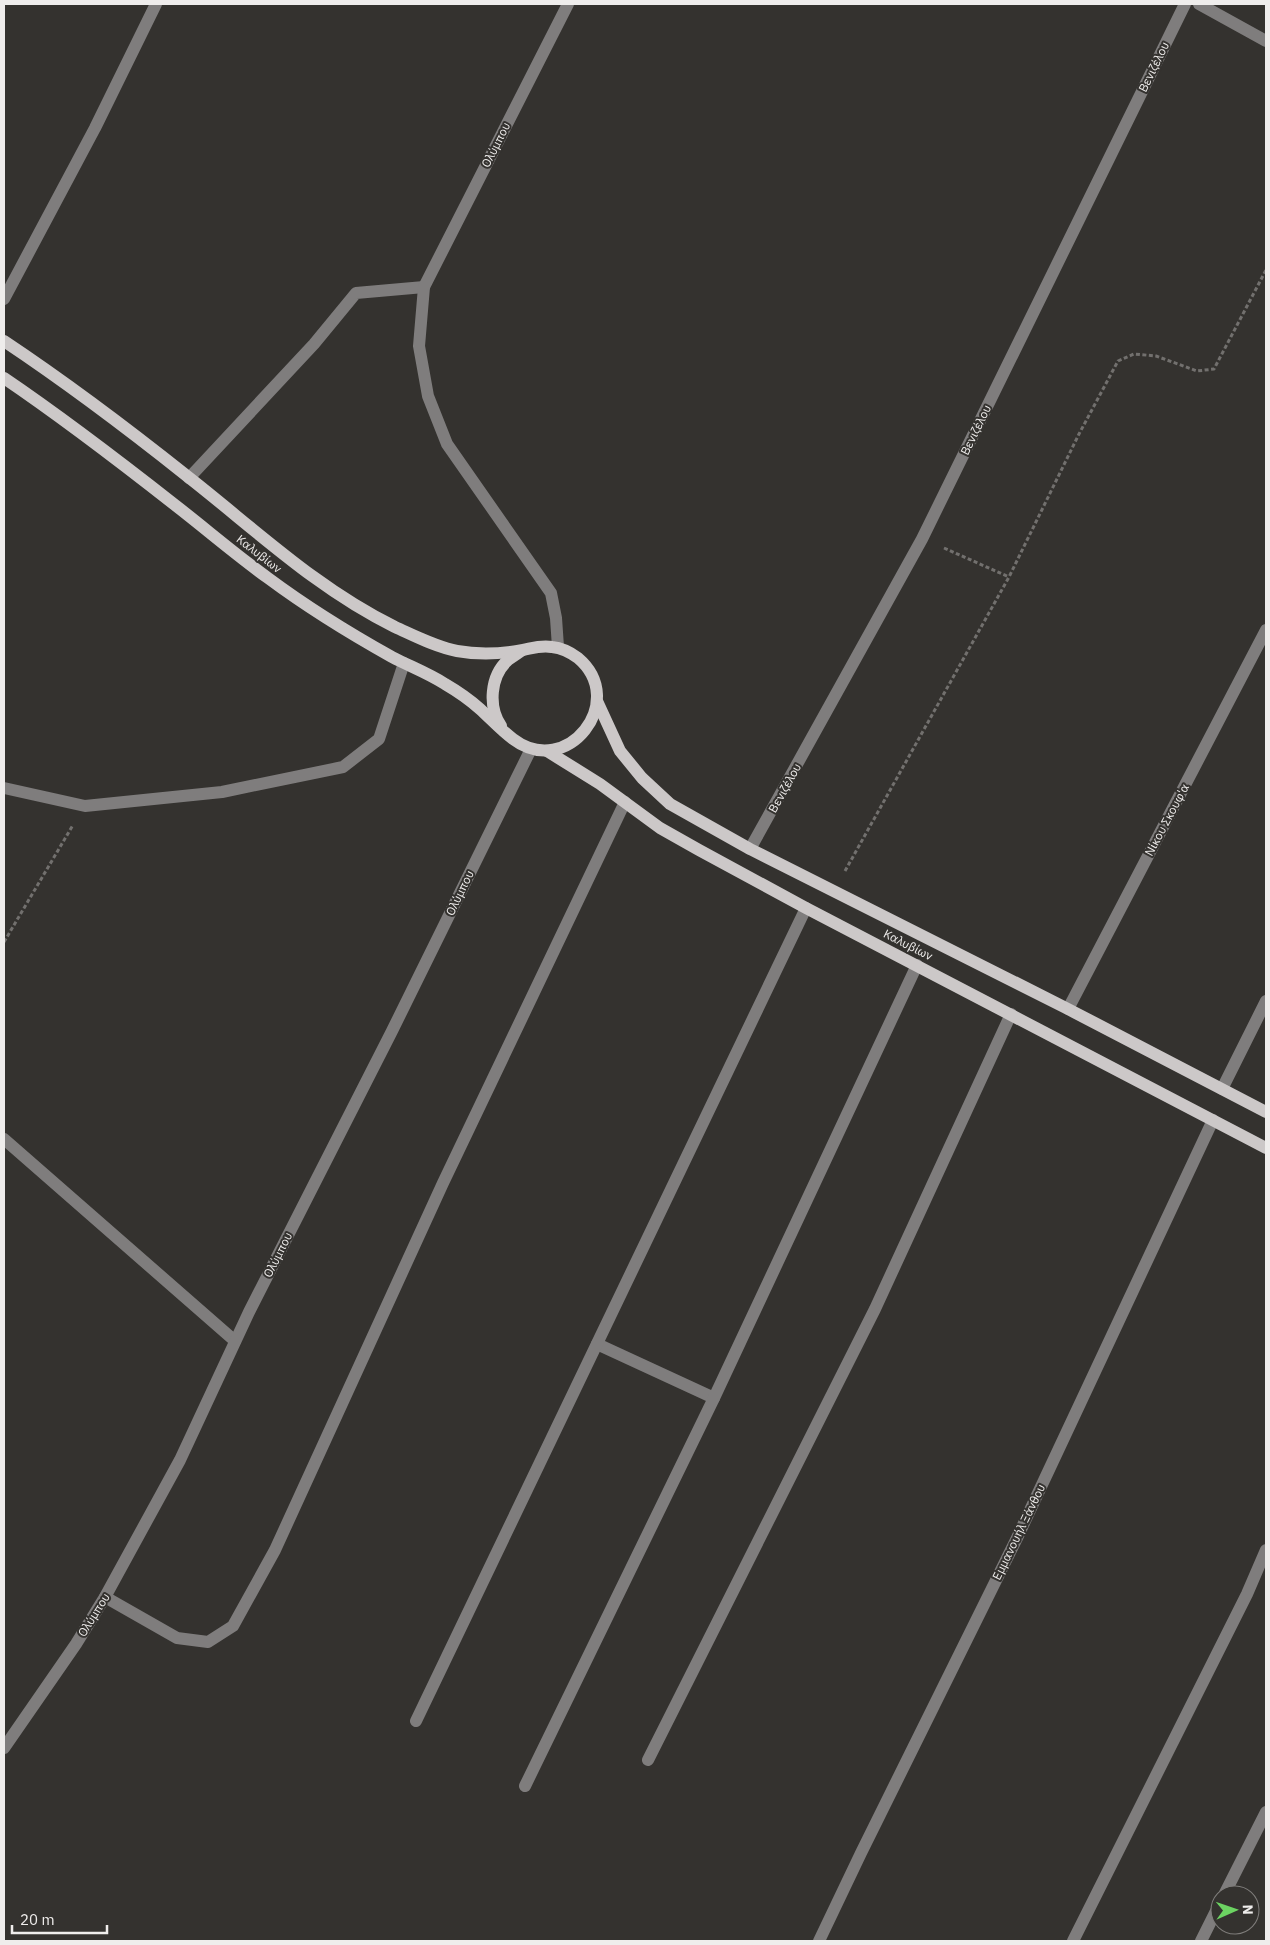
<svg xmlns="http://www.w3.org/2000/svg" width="1270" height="1945" font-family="'IBM Plex Sans',sans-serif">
  <rect width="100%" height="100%" fill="#34322f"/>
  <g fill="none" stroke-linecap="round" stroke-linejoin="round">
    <!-- path -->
    <g stroke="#72706e" stroke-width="3" stroke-dasharray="4 2.5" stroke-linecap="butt">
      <polyline points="944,548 1009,577"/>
      <polyline points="845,871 1009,577 1079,434 1118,361 1134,354 1156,356 1197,371 1214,369 1266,270"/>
      <polyline points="4,942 73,825"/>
    </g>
    <!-- minor -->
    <g stroke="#7f7d7d" stroke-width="12">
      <polyline points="1199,4 1266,41"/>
      <polyline points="4,299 95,128 156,4"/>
      <polyline points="189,478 314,344 356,293 424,287"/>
      <polyline points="558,647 556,618 551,593 447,444 428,396 419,346 424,287 568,4"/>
      <polyline points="4,788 85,806 222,792 343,767 379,739 404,663"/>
      <polyline points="750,849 922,539 1185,4"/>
      <polyline points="1068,1009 1266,630"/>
      <polyline points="1222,1089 1266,1001"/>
      <polyline points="4,1139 235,1341"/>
      <polyline points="597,1344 714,1398"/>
      <polyline points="105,1597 177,1638 208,1642 233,1626 275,1550 443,1183 625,802"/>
      <polyline points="416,1721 806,908"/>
      <polyline points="4,1748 76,1644 105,1597 180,1460 249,1312 392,1031 531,749"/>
      <polyline points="648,1760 875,1309 1011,1014"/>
      <polyline points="525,1786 714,1398 917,965"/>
      <polyline points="1224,1895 1266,1812"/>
      <polyline points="819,1941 861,1853 1017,1538 1213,1120"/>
      <polyline points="1073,1941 1247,1594 1266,1550"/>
      <polyline points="1201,1941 1220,1903"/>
    </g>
    <!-- major -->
    <g stroke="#ccc8c8" stroke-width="12">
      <path d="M4 341C67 383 128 429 187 476 256 530 316 588 395 627 415 636 436 647 457 651 479 655 501 654 523 650 533 648 541 645 552 647 562 648 570 652 578 658 629 701 567 780 513 739 501 730 491 719 480 709 470 700 457 691 445 684 428 673 409 666 392 657 349 633 307 607 268 578 236 555 206 529 175 505 119 461 63 418 4 378"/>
      <polyline points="597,701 620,751 642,778 670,804 750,849 1068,1009 1266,1112"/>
      <path d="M501 726C488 707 490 676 508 660 512 657 517 654 521 651"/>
      <polyline points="547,751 600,784 660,828 699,850 806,908 1266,1148"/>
    </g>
  </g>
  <g text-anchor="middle" stroke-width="4" stroke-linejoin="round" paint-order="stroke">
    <!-- street labels -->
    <g font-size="12" fill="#efedec" stroke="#34322f">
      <text transform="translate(1154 67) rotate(-64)" y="4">Βενιζέλου</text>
      <text transform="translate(496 145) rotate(-63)" y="4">Ολύμπου</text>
      <text transform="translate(976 430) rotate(-64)" y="4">Βενιζέλου</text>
      <text transform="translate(259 554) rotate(38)" y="4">Καλυβίων</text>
      <text transform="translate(785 788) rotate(-61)" y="4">Βενιζέλου</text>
      <text transform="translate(1167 820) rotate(-62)" y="4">Νίκου Σκουφ'α</text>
      <text transform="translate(460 893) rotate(-64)" y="4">Ολύμπου</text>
      <text transform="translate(908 945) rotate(27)" y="4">Καλυβίων</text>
      <text transform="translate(278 1255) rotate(-63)" y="4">Ολύμπου</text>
      <text transform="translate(1019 1532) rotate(-64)" y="4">Εμμανουήλ Ξάνθου</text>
      <text transform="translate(94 1615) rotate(-58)" y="4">Ολύμπου</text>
    </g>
  </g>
  <!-- border -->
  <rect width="1270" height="1945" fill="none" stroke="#efedec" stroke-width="10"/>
  <!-- north arrow -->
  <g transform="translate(1235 1910) rotate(88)"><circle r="24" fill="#34322f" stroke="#7f7d7b"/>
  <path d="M0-4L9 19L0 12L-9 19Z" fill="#6cd362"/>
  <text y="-8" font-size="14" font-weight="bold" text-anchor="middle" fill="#efedec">N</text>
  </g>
  <!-- scale -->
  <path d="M12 1925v8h95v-8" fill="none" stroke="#efedec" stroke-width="2.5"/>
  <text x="20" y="1925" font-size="15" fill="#efedec" stroke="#34322f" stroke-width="4" paint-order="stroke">20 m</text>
</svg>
